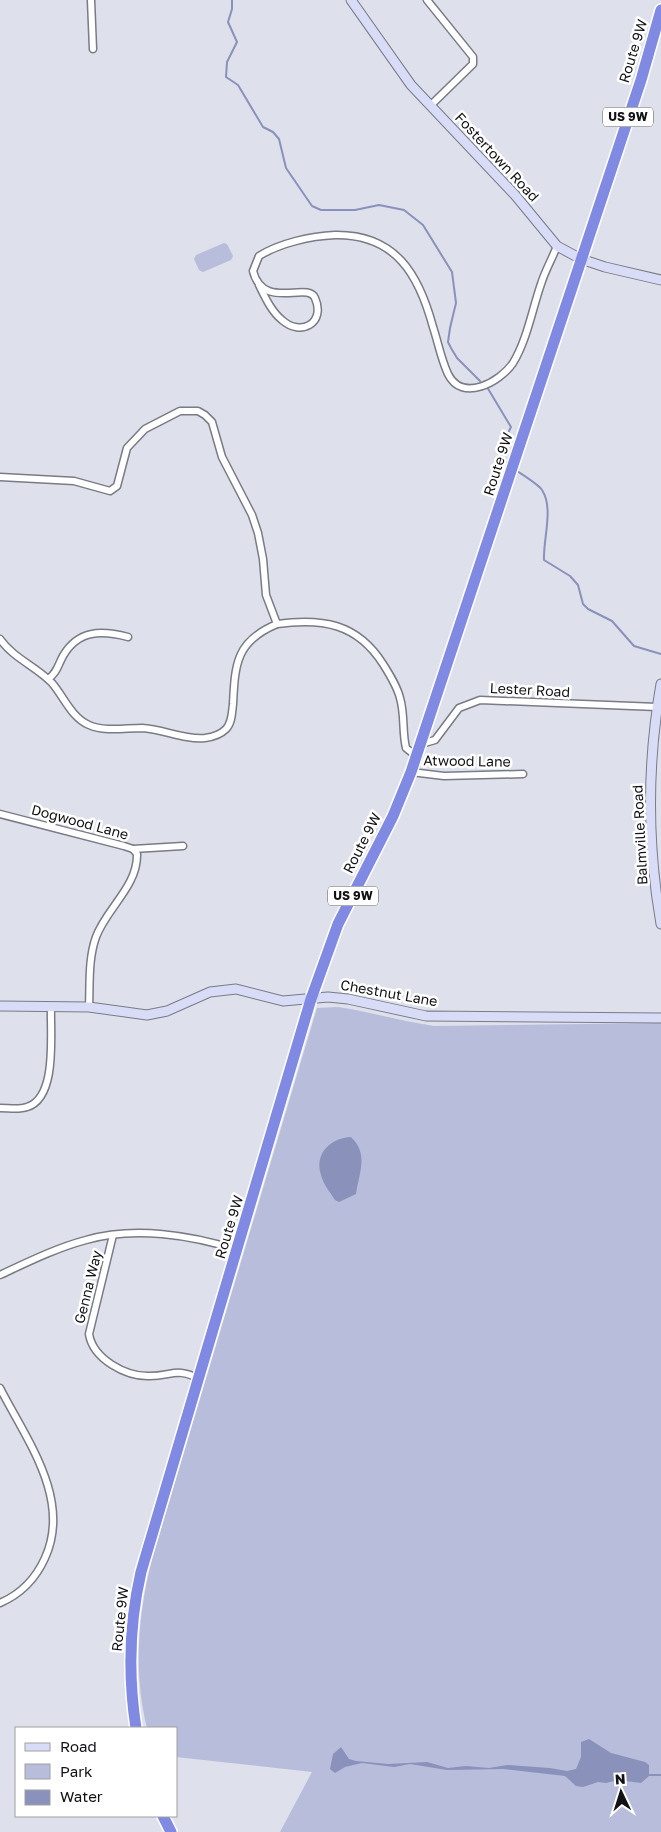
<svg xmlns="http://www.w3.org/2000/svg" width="661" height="1832" font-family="'Golos Text',sans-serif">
  <rect width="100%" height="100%" fill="#dee0eb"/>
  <!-- green -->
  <g fill="#b8bddb">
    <polygon points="224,243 227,244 233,256 231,260 203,272 199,270 194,259 196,255"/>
    <path d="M338 1007C370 1012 401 1021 434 1026L661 1023V1832H280L312 1772 176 1757V1728H147C133 1671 138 1615 152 1559L317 1008Z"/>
  </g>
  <!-- water -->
  <g fill="#8a91bb">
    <path d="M351 1137C369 1154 359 1173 356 1194L339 1202 335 1200C330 1192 323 1184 321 1175 314 1153 331 1138 351 1137Z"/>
    <polygon points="589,1739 611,1753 645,1762 649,1765 649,1774 661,1774 661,1776 649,1776 641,1783 618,1780 606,1783 598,1782 583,1787 576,1786 565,1776 503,1769 447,1770 410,1764 394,1767 362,1763 345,1767 335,1773 330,1769 333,1754 341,1747 349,1759 356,1761 388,1764 427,1762 448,1768 466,1766 489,1768 507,1765 550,1768 567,1771 576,1769 581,1757 581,1742"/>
  </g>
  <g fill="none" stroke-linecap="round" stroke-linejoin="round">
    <!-- stream -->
    <g stroke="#8a91bb" stroke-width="2">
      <polyline points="232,0 232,9 228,22 237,42 227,62 226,77 238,85 263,127 273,132 279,139 286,168 312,206 321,210 355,210 379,205 404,210 423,225 452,272 456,303 450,328 448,342 451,348 457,358 480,381"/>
      <polyline points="487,387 511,427 505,439 502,451 503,460 507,463"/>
      <path d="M517 471C523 475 539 485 542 490 554 508 543 539 544 560L570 576 578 585 583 604 588 609 612 621 634 646 661 654"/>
    </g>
    <!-- street casing -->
    <g stroke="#797b85" stroke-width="9">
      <g id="street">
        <polyline points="91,0 93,49"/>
        <polyline points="427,0 473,57 473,64 430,106"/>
        <path d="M259 285C265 297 271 311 282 320 301 337 326 323 315 298 308 281 263 311 253 271L259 256C280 243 311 236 335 235 396 234 419 275 433 327 438 342 441 359 448 374 462 403 500 382 513 363 527 340 532 310 541 284 545 271 552 259 557 246"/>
        <path d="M0 477 74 481 110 491 117 486 127 448 145 429 180 411H198L205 415 212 422 222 457 252 515 258 533 263 559 266 595 277 624C322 618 357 623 383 664 390 675 397 686 400 698 405 715 402 732 406 748L416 756"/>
        <path d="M0 639C14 659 36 666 52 683 64 697 71 717 89 725 105 732 125 728 142 728 163 729 184 740 205 738 213 737 221 734 226 729 232 723 232 712 233 704 235 664 236 641 277 624"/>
        <path d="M48 679C57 673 58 665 63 656 78 630 101 630 128 637"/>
        <polyline points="421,744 435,740 459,708 480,700 657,707"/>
        <polyline points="411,772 444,776 523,774"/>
        <path d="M0 814 124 846 133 849 137 854C138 886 106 909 96 937 88 959 90 985 89 1007"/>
        <polyline points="133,849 183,846"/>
        <path d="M0 1108C9 1108 19 1110 27 1107 58 1098 50 1032 51 1007"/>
        <path d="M113 1235 89 1334C93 1359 126 1377 150 1376 172 1376 176 1367 200 1379"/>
        <path d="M0 1275C28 1262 56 1248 86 1240 134 1226 191 1235 238 1250"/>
        <path d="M0 1388C26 1439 72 1499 45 1558 36 1578 21 1594 0 1603"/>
      </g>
    </g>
    <!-- secondary casing -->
    <g stroke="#797b85" stroke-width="11">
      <g id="secondary">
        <polyline points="351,0 411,85 515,195 557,246 581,259 605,267 661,280"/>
        <path d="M661 684C647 764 647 844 661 924"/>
        <polyline points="0,1006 89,1007 147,1015 167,1011 210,992 236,989 283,1001 328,997 348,999 426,1016 661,1018"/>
      </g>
    </g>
    <!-- highway casing -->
    <g stroke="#fff" stroke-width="14">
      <g id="highway">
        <path d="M136 1728C128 1676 129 1624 141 1572L311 999 338 924 393 816 411 772 641 80 661 10"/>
        <polyline points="163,1816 171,1832"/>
      </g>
    </g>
    <!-- street -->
    <use href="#street" stroke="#fff" stroke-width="6"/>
    <!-- secondary -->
    <use href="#secondary" stroke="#d9dcf7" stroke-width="9"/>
    <!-- highway -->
    <use href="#highway" stroke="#818ae3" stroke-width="11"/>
  </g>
  <g text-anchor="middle" stroke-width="5" stroke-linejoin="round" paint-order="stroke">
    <!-- shield labels -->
    <g fill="#fff" stroke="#59595c" stroke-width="1">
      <rect x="603" y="107.5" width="50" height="19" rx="4"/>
      <rect x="328" y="886.5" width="50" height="19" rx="4"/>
    </g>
    <g font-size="12" font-weight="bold" fill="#121216">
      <text x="628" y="121">US 9W</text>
      <text x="353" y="900">US 9W</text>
    </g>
    <!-- street labels -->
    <g font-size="14" fill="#121216" stroke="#fff">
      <text transform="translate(633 51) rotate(-73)" y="5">Route 9W</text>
      <text transform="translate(497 157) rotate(47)" y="5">Fostertown Road</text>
      <text transform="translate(498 464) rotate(-72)" y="5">Route 9W</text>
      <text transform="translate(530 690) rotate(3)" y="5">Lester Road</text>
      <text transform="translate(467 761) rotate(1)" y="5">Atwood Lane</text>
      <text transform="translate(80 822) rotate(15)" y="5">Dogwood Lane</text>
      <text transform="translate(640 835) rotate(-93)" y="5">Balmville Road</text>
      <text transform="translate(362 843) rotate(-63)" y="5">Route 9W</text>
      <text transform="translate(389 993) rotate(10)" y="5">Chestnut Lane</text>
      <text transform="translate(229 1227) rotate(-73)" y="5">Route 9W</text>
      <text transform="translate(88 1287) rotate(-76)" y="5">Genna Way</text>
      <text transform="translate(120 1619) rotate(-84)" y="5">Route 9W</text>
    </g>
  </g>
  <!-- legend -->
  <rect x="15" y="1727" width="162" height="90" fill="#ffffff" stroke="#a0a0a2"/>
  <rect x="25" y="1743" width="25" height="8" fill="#d9dcf7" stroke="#a0a0a2"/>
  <text x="60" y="1752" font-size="15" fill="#121216">Road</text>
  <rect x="25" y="1764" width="25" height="15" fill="#b8bddb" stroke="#a0a0a2"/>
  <text x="60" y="1777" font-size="15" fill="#121216">Park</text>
  <rect x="25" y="1790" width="25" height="15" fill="#8a91bb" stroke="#a0a0a2"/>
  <text x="60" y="1802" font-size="15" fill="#121216">Water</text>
  <!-- north arrow -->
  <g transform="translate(621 1792) rotate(356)" stroke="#ffffff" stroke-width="4" paint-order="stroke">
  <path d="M0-4L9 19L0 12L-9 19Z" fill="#121216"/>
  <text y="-8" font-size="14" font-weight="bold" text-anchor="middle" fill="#121216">N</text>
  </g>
</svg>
